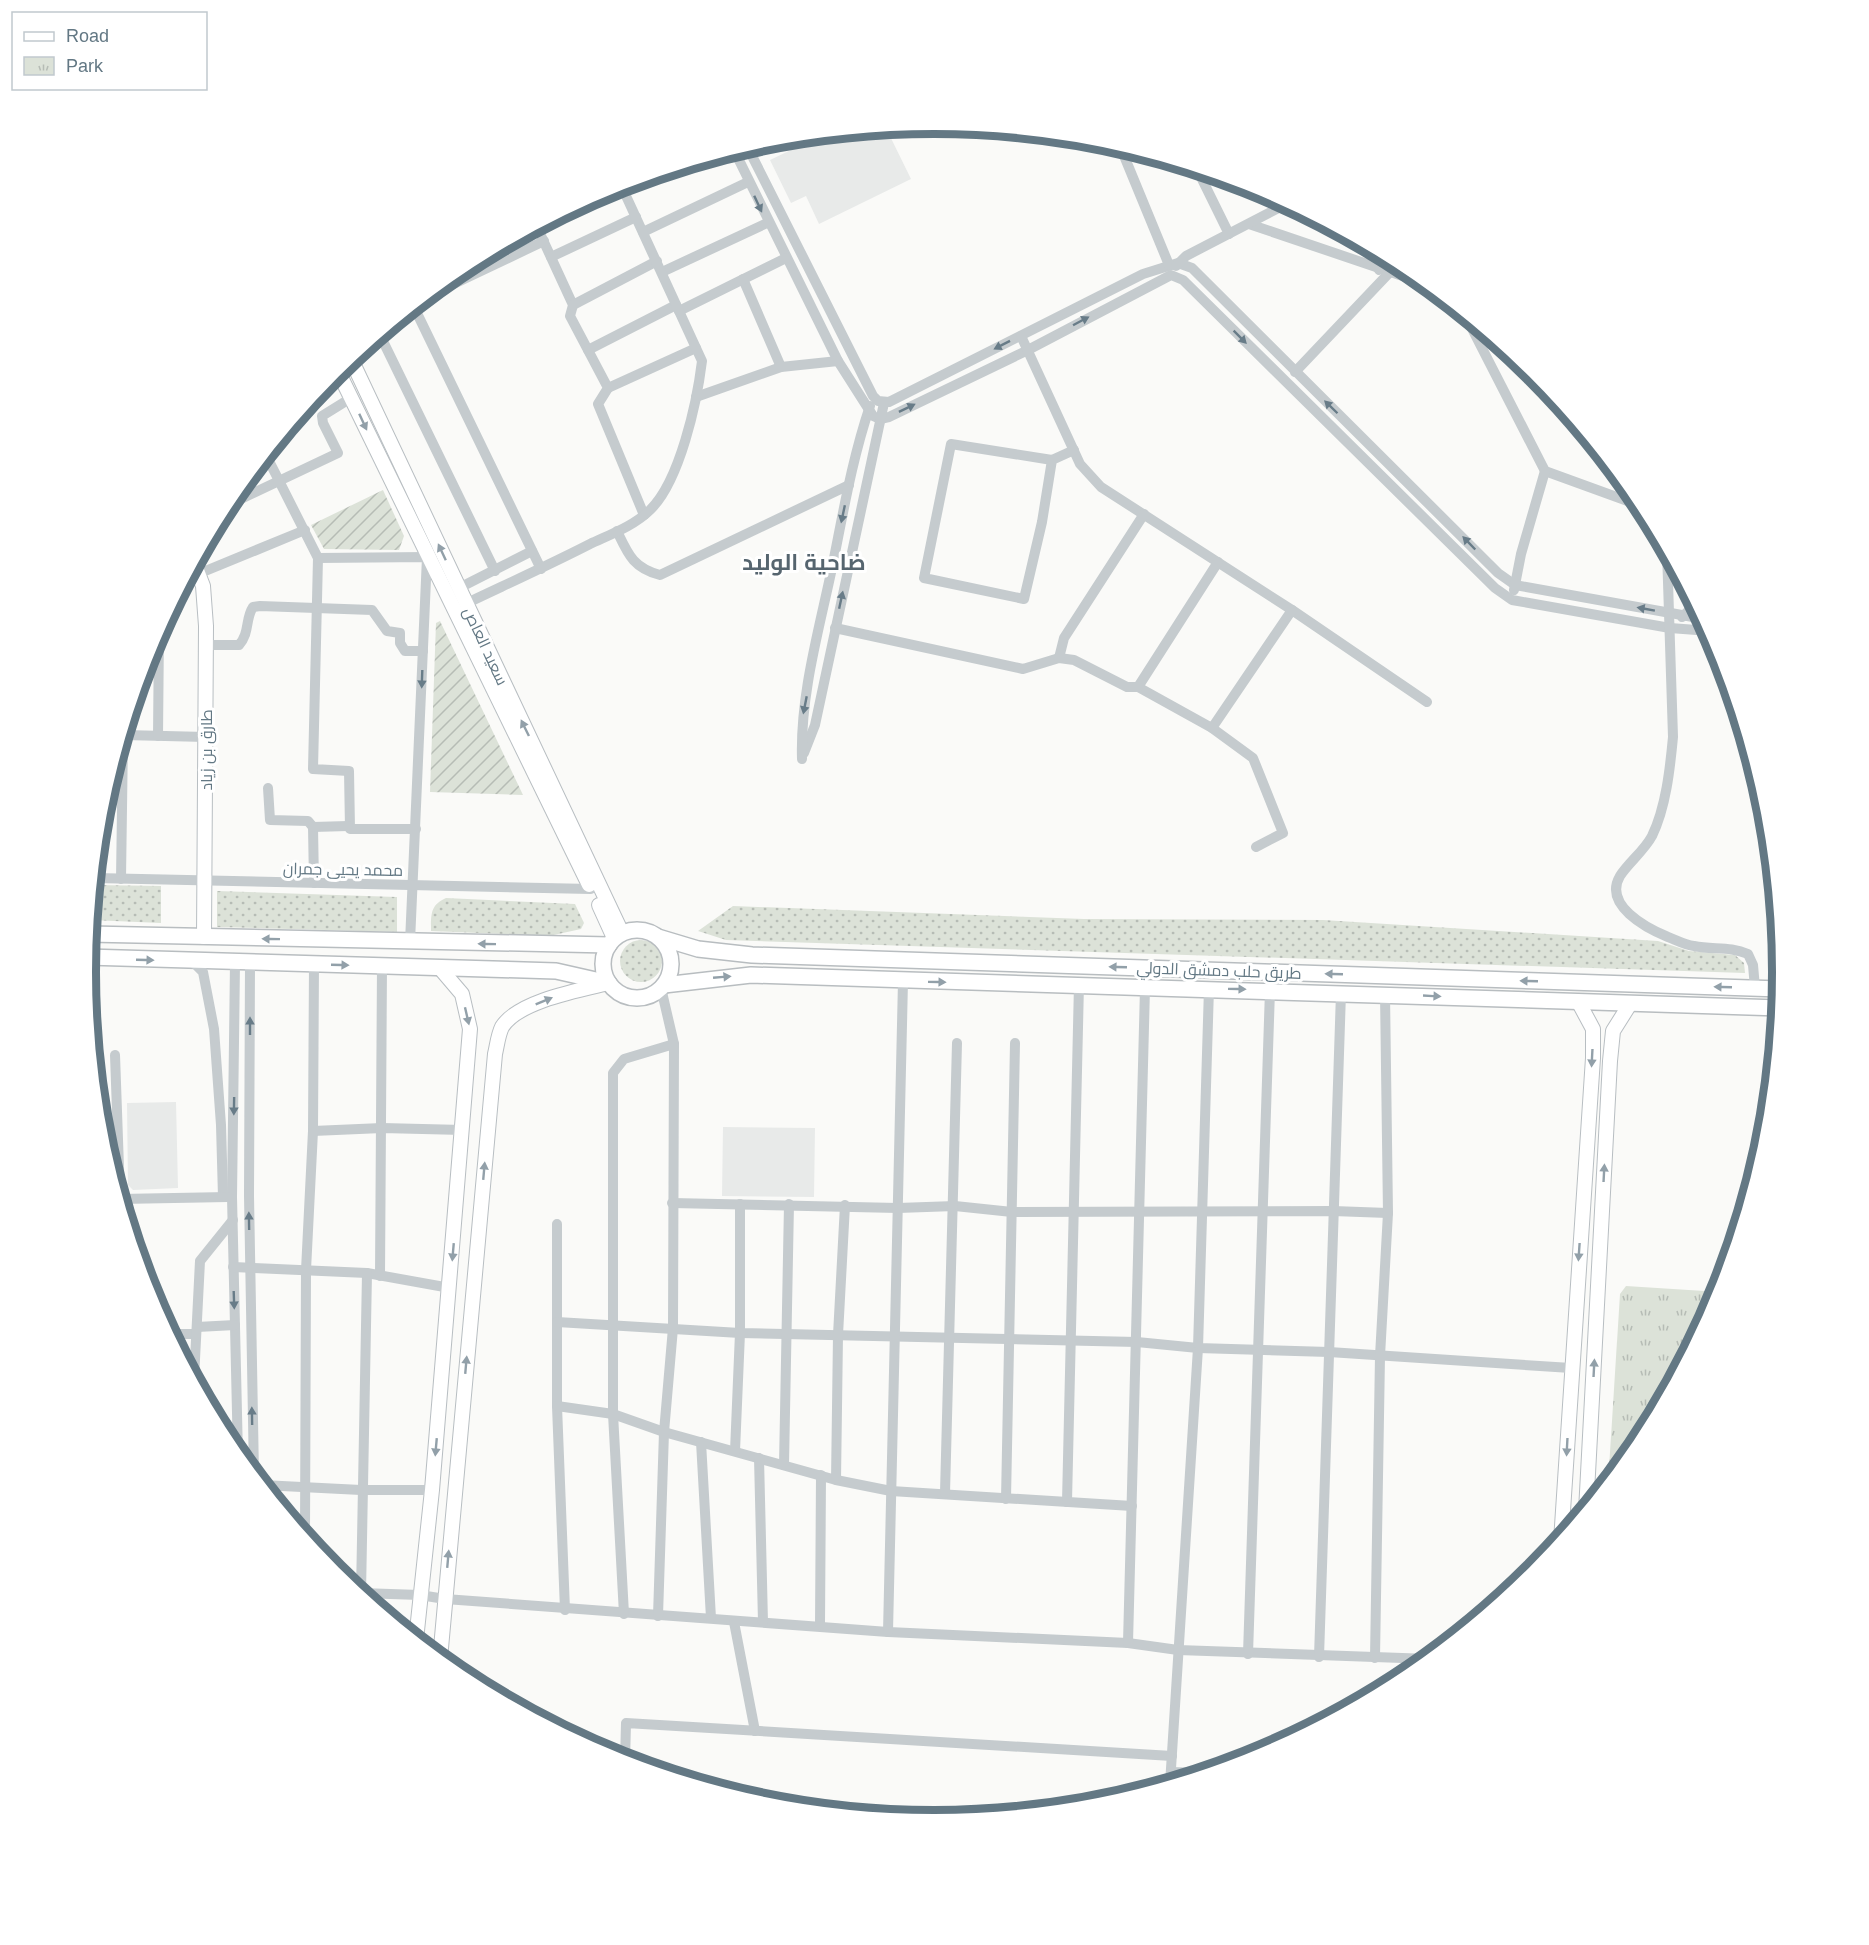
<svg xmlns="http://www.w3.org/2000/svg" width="1869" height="1945" font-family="Helvetica,Cairo,sans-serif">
  <defs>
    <pattern id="grass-dots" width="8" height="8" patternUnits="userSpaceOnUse" patternTransform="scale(1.5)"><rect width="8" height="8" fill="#dce2d8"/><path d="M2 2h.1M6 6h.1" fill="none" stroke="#b6bcb5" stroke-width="1.8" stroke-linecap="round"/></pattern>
    <pattern id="park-tufts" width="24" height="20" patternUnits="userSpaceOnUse" patternTransform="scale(1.5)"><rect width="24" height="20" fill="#dce2d8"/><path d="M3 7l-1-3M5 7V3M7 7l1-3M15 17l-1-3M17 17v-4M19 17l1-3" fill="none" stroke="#b6bcb5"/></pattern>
    <pattern id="garden-furrows" width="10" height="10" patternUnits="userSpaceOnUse" patternTransform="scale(1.5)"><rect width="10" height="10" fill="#dce2d8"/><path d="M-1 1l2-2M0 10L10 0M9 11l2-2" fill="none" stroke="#b6bcb5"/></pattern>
  </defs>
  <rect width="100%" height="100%" fill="#fafaf8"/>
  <!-- built -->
  <g fill="#e8eae9">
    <polygon points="886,128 911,179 819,224 806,196 791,203 770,160 822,135"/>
    <polygon points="176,1102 178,1188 133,1190 128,1185 127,1103"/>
    <polygon points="723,1127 815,1128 814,1197 722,1196"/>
  </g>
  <!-- grass -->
  <g fill="url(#grass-dots)">
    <polygon points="94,885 161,886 161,923 91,920"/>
    <polygon points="217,891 397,897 397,932 217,927"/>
    <path d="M446 898 575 904 584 923 581 929 549 936 431 931C431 915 430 905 446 898Z"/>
    <polygon points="733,906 1084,919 1323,920 1658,941 1689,951 1735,955 1744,963 1745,973 726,940 698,931"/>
    <circle cx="641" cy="961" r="21"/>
  </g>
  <!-- park -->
  <polygon fill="url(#park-tufts)" points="1626,1286 1720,1292 1640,1444 1608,1484 1620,1294"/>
  <!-- garden -->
  <g fill="url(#garden-furrows)">
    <polygon points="383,490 404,536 399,550 324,549 311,525"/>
    <polygon points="440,621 523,795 430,792 436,623"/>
  </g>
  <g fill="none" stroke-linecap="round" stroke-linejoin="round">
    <!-- major casing -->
    <g stroke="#b8bec2" stroke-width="16">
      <g id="major">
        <polyline points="351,359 622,933"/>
        <polyline points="337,369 589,885"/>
        <polyline points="195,565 203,586 206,626 204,937"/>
        <polyline points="599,905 614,938"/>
        <polyline points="1586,1511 1610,1061 1613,1031 1630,1004"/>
        <polyline points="1561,1541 1593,1058 1593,1029 1579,1003"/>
        <polyline points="416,1640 432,1490 470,1029 462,994 439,967"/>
        <path d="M440 1659 495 1054C497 1046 498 1035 502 1027 518 1001 580 990 609 983"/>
      </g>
    </g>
    <!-- highway casing -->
    <g stroke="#b8bdc0" stroke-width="18">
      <g id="highway">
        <circle cx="637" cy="964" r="34"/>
        <polyline points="89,934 609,945"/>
        <polyline points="658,937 698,949 752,955 1782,989"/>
        <polyline points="87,957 556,971 609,983"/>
        <polyline points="664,985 751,975 1780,1008"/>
      </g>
    </g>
    <!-- minor -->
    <g stroke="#c5cbce" stroke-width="10">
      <polyline points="747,146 873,396 878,401 889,402 1143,274 1178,263 1192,268 1498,573 1515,585 1704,619"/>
      <polyline points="1120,146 1169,265"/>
      <polyline points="734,150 838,361 873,416 880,419 889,417 1026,351 1171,275 1183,280 1495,588 1512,600 1670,628 1710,631"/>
      <polyline points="1197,169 1229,234"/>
      <polyline points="623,191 663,172"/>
      <polyline points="1249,224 1429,285"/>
      <polyline points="537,227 573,305 570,316 608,388 598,404 644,515"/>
      <polyline points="643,232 748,182"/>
      <polyline points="1368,246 1379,270"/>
      <polyline points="551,257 636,217"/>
      <polyline points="1176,266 1186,256 1288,203"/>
      <polyline points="662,272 767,223"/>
      <polyline points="743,279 781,367"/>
      <polyline points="424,298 544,241"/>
      <polyline points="573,305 657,261"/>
      <polyline points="414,307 541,569"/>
      <polyline points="679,311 786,258"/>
      <polyline points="1465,315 1545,471 1644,507"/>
      <polyline points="380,335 495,571"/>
      <polyline points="1021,336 1080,464 1101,487 1292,610 1427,702"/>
      <polyline points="588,350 676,305"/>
      <polyline points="1295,372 1389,273"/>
      <polyline points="608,388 696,348"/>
      <polyline points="696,397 781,367 838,361"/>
      <polyline points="266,455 318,558 313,769 349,771 350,829 416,829"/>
      <polyline points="1052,460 1042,522 1024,599 924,578 951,444 1052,460 1074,450"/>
      <polyline points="226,506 338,453 323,423 322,416 351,398"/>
      <path d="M617 531C628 554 633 568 660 575L849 485"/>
      <path d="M1667 551 1673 737C1670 769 1666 807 1652 836 1644 851 1629 862 1620 876 1603 905 1646 928 1668 937 1676 940 1685 945 1694 946 1713 950 1730 946 1748 954L1753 965 1755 988"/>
      <polyline points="318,558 427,557 410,942"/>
      <polyline points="1218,562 1138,687 1212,728 1292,610"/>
      <polyline points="198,574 305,530"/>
      <polyline points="459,588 532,551"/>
      <polyline points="1514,590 1521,554 1545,471"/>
      <path d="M465 604C507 584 549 565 590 544 609 535 634 526 650 510 680 481 697 402 702 361L621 185"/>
      <polyline points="1682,617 1696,604"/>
      <polyline points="835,628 1023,669 1059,658 1074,660 1127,687 1138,687"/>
      <path d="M206 645H239C250 633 245 619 253 607L260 606 372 610 387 631 400 633V643L405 651H423"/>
      <polyline points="1059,658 1064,638 1144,514"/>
      <polyline points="1212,728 1253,758 1283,833 1256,847"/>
      <polyline points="124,735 206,737"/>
      <polyline points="158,736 159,630"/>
      <polyline points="804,753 815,725 884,403"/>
      <path d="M802 759C800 695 819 630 832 568 843 514 852 459 870 406"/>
      <polyline points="268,788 270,820 308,821 313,827 314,883"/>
      <polyline points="313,827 348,826"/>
      <polyline points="95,878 591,889"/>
      <polyline points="121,879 123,738"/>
      <polyline points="192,961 203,972 214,1029 221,1125 223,1197"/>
      <polyline points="235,963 232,1197 238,1456"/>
      <polyline points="250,963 249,1196 254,1475"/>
      <polyline points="115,1055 120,1196"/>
      <polyline points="313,1131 382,1128 463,1130"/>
      <polyline points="120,1199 228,1197"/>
      <polyline points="127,1199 127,1222"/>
      <polyline points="672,1203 898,1208 955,1206 1012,1212 1333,1211 1388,1213"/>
      <polyline points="557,1224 557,1406 565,1610"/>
      <polyline points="233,1267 367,1273 450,1288"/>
      <polyline points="367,1273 361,1593 420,1595 445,1599 888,1632 1128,1643 1178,1650 1430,1659"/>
      <polyline points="380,1276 382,966"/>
      <polyline points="557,1322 740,1333 1137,1342 1198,1348 1329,1352 1571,1368"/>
      <polyline points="197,1327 235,1325"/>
      <polyline points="170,1334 196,1334"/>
      <polyline points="194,1379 200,1261 233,1220"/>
      <polyline points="557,1406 613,1414 664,1432 836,1480 891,1491 1132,1506"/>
      <polyline points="701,1442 711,1618"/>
      <polyline points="735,1451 740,1333 740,1204"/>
      <polyline points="759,1458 763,1622"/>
      <polyline points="784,1465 789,1204"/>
      <polyline points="836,1480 838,1335 845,1205"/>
      <polyline points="262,1485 361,1490 432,1490"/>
      <polyline points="945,1493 957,1043"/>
      <polyline points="1006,1499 1015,1043"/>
      <polyline points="1067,1502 1079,984"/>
      <polyline points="305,1537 306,1270 313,1131 314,964"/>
      <polyline points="624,1614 613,1414 613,1073 624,1059 674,1044"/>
      <polyline points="658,1616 664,1432 673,1328 674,1044 661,988"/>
      <polyline points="734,1622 755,1731"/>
      <polyline points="820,1625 821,1475"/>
      <polyline points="888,1632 903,981"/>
      <polyline points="1128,1643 1145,988"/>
      <polyline points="1248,1654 1270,990"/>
      <polyline points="1319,1657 1341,993"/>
      <polyline points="1375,1658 1380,1356 1388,1213 1385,994"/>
      <polyline points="625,1762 626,1723 1172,1756"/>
      <polyline points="1171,1772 1205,1773"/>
      <polyline points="1170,1784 1198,1348 1209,988"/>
    </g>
    <!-- major -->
    <use href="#major" stroke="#fff" stroke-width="14"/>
    <!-- highway -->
    <use href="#highway" stroke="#fff" stroke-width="15"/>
  </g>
  <!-- one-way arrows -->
  <defs><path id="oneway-solid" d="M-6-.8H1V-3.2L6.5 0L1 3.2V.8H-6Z" transform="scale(1.5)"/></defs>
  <g fill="#687c88">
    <use href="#oneway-solid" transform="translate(758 204) rotate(65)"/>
    <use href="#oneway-solid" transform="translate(1081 321) rotate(-28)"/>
    <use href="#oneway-solid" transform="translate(1240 337) rotate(45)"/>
    <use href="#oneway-solid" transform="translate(1002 345) rotate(153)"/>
    <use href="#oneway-solid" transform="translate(1331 407) rotate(-136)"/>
    <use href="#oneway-solid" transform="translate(907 408) rotate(-26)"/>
    <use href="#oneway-solid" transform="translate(843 514) rotate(102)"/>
    <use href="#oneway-solid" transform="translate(1469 543) rotate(-134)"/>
    <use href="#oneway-solid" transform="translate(841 600) rotate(-78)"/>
    <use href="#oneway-solid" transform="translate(1646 609) rotate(-170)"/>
    <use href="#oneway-solid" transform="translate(422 679) rotate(92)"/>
    <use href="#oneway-solid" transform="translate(805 705) rotate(101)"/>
    <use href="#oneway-solid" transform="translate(250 1026) rotate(-90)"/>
    <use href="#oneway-solid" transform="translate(234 1106) rotate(91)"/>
    <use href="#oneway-solid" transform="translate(249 1221) rotate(-91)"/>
    <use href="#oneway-solid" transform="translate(234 1300) rotate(88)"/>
    <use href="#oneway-solid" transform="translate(252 1416) rotate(-91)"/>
  </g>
  <g fill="#92a0a9">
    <use href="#oneway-solid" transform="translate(363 422) rotate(65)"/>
    <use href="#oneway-solid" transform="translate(442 552) rotate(-115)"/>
    <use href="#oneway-solid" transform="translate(525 728) rotate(-116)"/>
    <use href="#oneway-solid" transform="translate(271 939) rotate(-179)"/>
    <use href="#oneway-solid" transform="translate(487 944) rotate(-179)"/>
    <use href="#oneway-solid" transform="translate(145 960) rotate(2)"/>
    <use href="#oneway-solid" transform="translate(340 965) rotate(2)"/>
    <use href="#oneway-solid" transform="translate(1118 967) rotate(-178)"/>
    <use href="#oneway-solid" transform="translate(1334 974) rotate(-178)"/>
    <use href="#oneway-solid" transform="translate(722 977) rotate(-5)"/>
    <use href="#oneway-solid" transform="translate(1529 981) rotate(-178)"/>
    <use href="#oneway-solid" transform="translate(937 982) rotate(1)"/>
    <use href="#oneway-solid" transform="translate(1723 987) rotate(-178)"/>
    <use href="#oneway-solid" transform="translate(1237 989) rotate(1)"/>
    <use href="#oneway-solid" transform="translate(1432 996) rotate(3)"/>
    <use href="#oneway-solid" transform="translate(544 1001) rotate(-22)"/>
    <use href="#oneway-solid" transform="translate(467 1016) rotate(77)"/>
    <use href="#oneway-solid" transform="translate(1592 1058) rotate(93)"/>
    <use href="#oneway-solid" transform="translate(484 1171) rotate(-85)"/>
    <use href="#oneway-solid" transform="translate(1604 1173) rotate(-87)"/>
    <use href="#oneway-solid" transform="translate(453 1252) rotate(95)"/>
    <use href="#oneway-solid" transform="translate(1579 1252) rotate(94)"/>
    <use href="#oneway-solid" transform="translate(466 1365) rotate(-85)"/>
    <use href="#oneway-solid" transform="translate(1594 1368) rotate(-87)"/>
    <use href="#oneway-solid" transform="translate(436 1447) rotate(95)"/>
    <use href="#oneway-solid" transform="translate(1567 1447) rotate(93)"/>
    <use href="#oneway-solid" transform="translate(448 1559) rotate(-85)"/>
  </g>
  <g text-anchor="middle" stroke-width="6" stroke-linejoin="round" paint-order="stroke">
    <!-- street labels -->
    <g font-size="16" fill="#637884" stroke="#fff">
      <text transform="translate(486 646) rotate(65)" y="6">سعيد العاص</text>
      <text transform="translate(206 750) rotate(-90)" y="6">طارق بن زياد</text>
      <text transform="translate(343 869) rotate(1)" y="6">محمد يحيى جمران</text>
      <text transform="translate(1219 970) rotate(2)" y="6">طريق حلب دمشق الدولي</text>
    </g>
    <!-- district labels -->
    <g font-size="22" font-weight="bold" fill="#56656f" stroke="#fff">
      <text x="804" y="570">ضاحية الوليد</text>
    </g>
  </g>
  <!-- crop -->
  <path d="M0 0H1869V1945H0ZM96 972a838 838 0 1 1 1676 0a838 838 0 1 1-1676 0Z" fill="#fff" fill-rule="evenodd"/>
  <path fill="none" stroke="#637884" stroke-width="8" d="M96 972a838 838 0 1 1 1676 0a838 838 0 1 1-1676 0Z"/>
  <!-- legend -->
  <rect x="12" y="12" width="195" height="78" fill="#ffffff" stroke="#c1c9ce" stroke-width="1.5"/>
  <rect x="24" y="32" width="30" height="9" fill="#ffffff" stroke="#c1c9ce" stroke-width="1.5"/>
  <text x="66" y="42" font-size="18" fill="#637884">Road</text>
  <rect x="24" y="57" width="30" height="18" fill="url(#park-tufts)" stroke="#c1c9ce" stroke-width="1.5"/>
  <text x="66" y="72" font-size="18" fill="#637884">Park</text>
</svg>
